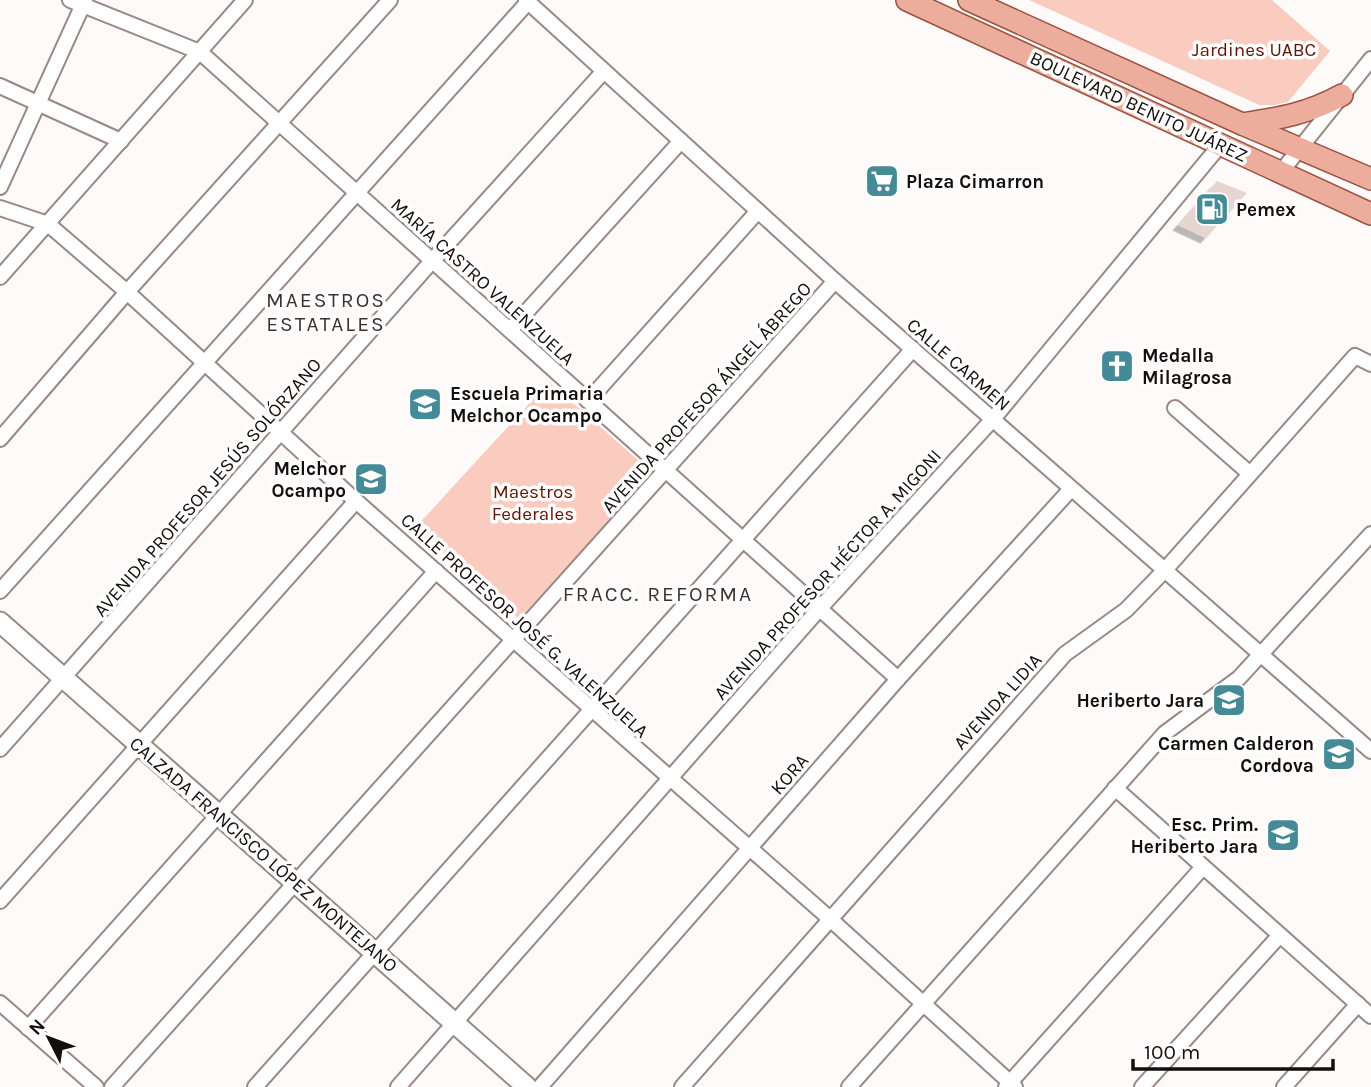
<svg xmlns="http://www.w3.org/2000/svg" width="1371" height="1087" font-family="Karla,sans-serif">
  <defs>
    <filter id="shadow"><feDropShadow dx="-5.5" dy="5.5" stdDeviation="0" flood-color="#0004"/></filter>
  </defs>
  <rect width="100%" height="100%" fill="#fefafa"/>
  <!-- green -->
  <g fill="#facbbf">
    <polygon points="1029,0 1272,0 1330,51 1288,102 1274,105 1259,105"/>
    <polygon points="549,382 654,474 519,619 415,528"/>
  </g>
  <!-- building -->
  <polygon fill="#e6d5d0" filter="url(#shadow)" points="1217,181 1247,193 1206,238 1178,225"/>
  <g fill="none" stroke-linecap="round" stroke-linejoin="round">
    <!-- street casing -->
    <g stroke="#988984" stroke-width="18">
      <g id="street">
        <polyline points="70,0 200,52 898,679"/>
        <polyline points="526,0 835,281 1371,751"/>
        <polyline points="0,86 121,141"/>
        <polyline points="1281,172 1371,59"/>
        <polyline points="0,187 85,0"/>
        <polyline points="0,208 48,224 127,292 356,501 829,918 1015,1087"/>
        <polyline points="0,277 245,0"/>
        <polyline points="510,330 681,141"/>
        <polyline points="588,401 758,211"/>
        <polyline points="1175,408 1249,473"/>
        <polyline points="0,439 127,292 390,0"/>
        <polyline points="0,591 528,2"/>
        <polyline points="0,749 432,261 604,71"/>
        <polyline points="1115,788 1371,1016"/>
        <polyline points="0,901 356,501"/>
        <polyline points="0,1003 96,1087"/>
        <polyline points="28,1028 436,571"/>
        <polyline points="112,1087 835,281"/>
        <polyline points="255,1087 913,349"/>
        <polyline points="398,1087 820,608 993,419 1221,144"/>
        <polyline points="540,1087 898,679 1071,489"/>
        <polyline points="682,1087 1065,654 1126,610 1164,571 1355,356 1371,364"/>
        <polyline points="849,1087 1165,733 1239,678 1371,534"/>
        <polyline points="1006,1087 1203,867"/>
        <polyline points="1142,1087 1280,935"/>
        <polyline points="1284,1087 1358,1004"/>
      </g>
    </g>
    <!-- secondary casing -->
    <g stroke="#988984" stroke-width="23">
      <polyline id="secondary" points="0,622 527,1087"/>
    </g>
    <!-- primary casing -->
    <g stroke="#995240" stroke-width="24">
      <g id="primary">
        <polyline points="907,0 1371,214"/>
        <polyline points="969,0 1242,124 1371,179"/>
        <path d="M1242 124C1281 118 1307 114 1342 95"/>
      </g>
    </g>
    <!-- street -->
    <use href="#street" stroke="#fff" stroke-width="14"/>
    <!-- secondary -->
    <use href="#secondary" stroke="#fff" stroke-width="19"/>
    <!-- primary -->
    <use href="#primary" stroke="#edad9d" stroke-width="21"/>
  </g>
  <!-- icons -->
  <defs>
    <g id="supermarket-square" transform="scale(1.75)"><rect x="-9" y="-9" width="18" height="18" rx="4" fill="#458a97" stroke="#fff"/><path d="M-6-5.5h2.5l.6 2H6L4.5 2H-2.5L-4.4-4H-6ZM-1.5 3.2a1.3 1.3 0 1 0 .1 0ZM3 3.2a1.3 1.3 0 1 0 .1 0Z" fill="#fff"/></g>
    <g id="fuel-square" transform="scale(1.75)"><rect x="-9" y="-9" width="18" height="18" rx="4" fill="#458a97" stroke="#fff"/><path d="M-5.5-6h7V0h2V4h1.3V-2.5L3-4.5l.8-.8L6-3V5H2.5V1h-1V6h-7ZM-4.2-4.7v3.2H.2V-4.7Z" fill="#fff"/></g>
    <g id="church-square" transform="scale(1.75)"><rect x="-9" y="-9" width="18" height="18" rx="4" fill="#458a97" stroke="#fff"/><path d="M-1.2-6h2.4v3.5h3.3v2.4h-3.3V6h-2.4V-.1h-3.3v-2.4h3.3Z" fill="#fff"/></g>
    <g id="school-square" transform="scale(1.75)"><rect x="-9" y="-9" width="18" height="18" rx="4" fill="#458a97" stroke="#fff"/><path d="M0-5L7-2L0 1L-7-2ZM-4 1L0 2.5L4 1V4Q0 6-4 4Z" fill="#fff"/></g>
  </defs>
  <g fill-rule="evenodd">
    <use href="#supermarket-square" x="882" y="181"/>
    <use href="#fuel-square" x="1212" y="209"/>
    <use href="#church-square" x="1117" y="366"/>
    <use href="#school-square" x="425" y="404"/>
    <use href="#school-square" x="371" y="479"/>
    <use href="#school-square" x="1229" y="700"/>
    <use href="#school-square" x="1339" y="754"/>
    <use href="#school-square" x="1283" y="835"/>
  </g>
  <g text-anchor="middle" stroke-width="7" stroke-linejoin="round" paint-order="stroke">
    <!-- park labels -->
    <g font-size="19" fill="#621400" stroke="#fff">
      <text x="1254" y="56">Jardines UABC</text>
      <text x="533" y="498">Maestros<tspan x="533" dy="22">Federales</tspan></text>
    </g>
    <!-- street labels -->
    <g font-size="19" fill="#140e0d" stroke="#fff">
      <text transform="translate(1139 106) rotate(25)" y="7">BOULEVARD BENITO JUÁREZ</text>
      <text transform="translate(483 281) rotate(42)" y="7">MARÍA CASTRO VALENZUELA</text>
      <text transform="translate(959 364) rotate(41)" y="7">CALLE CARMEN</text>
      <text transform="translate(706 397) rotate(-48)" y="7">AVENIDA PROFESOR ÁNGEL ÁBREGO</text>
      <text transform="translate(207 487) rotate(-49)" y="7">AVENIDA PROFESOR JESÚS SOLÓRZANO</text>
      <text transform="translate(827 574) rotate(-48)" y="7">AVENIDA PROFESOR HÉCTOR A. MIGONI</text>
      <text transform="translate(525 625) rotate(42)" y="7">CALLE PROFESOR JOSÉ G. VALENZUELA</text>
      <text transform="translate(997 701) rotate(-48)" y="7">AVENIDA LIDIA</text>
      <text transform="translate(789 774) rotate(-49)" y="7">KORA</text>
      <text transform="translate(264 854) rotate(41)" y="7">CALZADA FRANCISCO LÓPEZ MONTEJANO</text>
    </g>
    <!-- poi labels -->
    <g font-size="19" font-weight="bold" fill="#140e0d" stroke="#fff" text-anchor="start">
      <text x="906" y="188">Plaza Cimarron</text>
      <text x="1236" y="216">Pemex</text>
      <text x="1142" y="362">Medalla<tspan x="1142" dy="22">Milagrosa</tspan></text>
      <text x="450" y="400">Escuela Primaria<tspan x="450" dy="22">Melchor Ocampo</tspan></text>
      <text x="346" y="475" text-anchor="end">Melchor<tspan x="346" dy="22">Ocampo</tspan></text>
      <text x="1204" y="707" text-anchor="end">Heriberto Jara</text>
      <text x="1314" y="750" text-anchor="end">Carmen Calderon<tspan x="1314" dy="22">Cordova</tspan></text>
      <text x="1258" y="831" text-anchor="end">Esc. Prim.<tspan x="1258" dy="22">Heriberto Jara</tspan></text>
    </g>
    <!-- neighbourhood labels -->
    <g font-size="21" letter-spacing="2" fill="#3e302d" stroke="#fff">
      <text x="326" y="307">MAESTROS<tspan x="326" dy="24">ESTATALES</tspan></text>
      <text x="658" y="601">FRACC. REFORMA</text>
    </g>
  </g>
  <!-- north arrow -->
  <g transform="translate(49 1038) rotate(312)" stroke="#ffffff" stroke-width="5" paint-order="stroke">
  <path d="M0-5L12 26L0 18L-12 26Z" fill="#140e0d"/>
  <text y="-10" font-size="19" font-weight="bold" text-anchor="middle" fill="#140e0d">N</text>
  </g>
  <!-- scale -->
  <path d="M1133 1059v10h200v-10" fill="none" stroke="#140e0d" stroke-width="3.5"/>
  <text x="1144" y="1059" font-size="21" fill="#140e0d" stroke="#ffffff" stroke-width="5" paint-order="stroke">100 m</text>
</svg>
